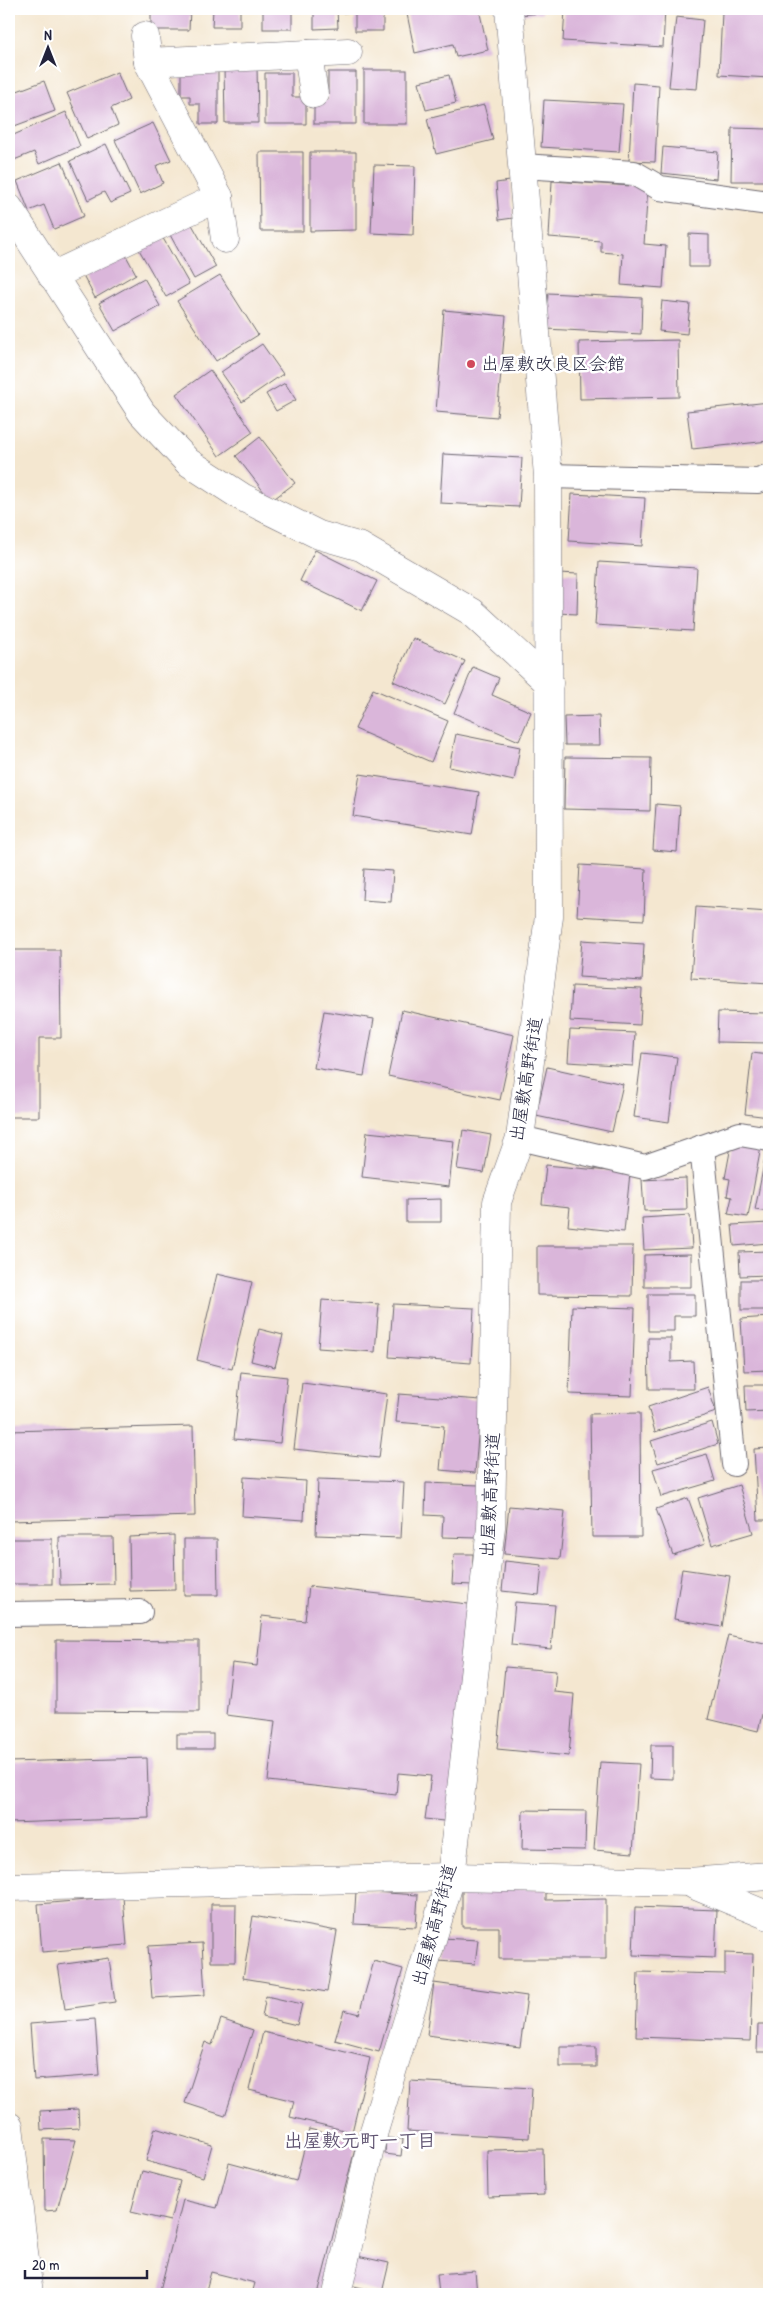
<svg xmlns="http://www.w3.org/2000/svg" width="778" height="2303" font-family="'Patrick Hand','Klee One',sans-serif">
  <rect width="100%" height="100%" fill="#fff"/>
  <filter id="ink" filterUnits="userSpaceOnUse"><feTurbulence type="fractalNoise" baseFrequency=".02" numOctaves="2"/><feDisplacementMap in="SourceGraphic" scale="10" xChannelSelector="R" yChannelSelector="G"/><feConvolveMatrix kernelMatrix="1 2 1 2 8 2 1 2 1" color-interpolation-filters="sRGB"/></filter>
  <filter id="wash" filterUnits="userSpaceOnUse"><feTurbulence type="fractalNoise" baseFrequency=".0096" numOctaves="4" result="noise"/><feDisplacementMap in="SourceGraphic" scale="20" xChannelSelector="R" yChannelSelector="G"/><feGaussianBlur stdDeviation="1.12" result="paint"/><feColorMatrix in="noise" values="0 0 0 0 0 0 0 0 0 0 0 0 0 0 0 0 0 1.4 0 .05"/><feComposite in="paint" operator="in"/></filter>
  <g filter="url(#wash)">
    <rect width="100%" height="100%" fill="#f4e7d0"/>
    <g id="blocks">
      <!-- building -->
      <g fill="#dab6da">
        <polygon points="151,9 190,9 189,30 151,30"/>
        <polygon points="213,9 240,9 240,27 212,27"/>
        <rect x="263" y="9" width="29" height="20"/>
        <polygon points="314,9 337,9 338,28 314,29"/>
        <polygon points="342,9 383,9 383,31 355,31 355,12 342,13"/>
        <polygon points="406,9 479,9 488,50 456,57 453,44 415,53"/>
        <polygon points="518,9 542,9 542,13 518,15"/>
        <polygon points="565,9 665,9 663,47 563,41"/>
        <polygon points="722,12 769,14 769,78 719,75"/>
        <polygon points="676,17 703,20 697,89 669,87"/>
        <polygon points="181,66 218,66 218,124 200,124 200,104 190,104 190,96 181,96"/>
        <polygon points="257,66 258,123 225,123 224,67"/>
        <rect x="364" y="70" width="43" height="54"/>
        <polygon points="117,72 129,100 111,108 118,125 87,139 67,93"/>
        <polygon points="328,72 356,72 356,124 314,124 314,100 328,100"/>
        <polygon points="265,73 292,73 292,97 306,97 306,124 265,124"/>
        <polygon points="449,75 456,103 426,110 419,82"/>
        <polygon points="44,81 55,111 9,128 9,94"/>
        <polygon points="633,83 659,85 655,162 629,161"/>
        <polygon points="544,100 623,104 619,152 541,147"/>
        <polygon points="484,105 493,140 436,154 427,119"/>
        <polygon points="66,112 80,146 39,164 34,152 9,162 9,137"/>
        <polygon points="153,123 171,160 156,166 163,183 140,194 115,140"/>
        <polygon points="732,128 769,129 769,181 731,181"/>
        <polygon points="106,144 130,194 110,203 104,192 88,200 70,161"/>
        <polygon points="663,147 718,152 716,179 661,173"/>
        <polygon points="259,152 303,152 303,231 260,231"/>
        <polygon points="310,152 356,152 356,230 310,231"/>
        <polygon points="62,162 84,216 54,229 44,205 29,211 17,181"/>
        <polygon points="374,165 415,166 413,235 371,233"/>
        <polygon points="510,181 513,218 499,220 496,183"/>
        <polygon points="552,181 648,187 644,244 666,246 663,288 621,285 623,254 601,252 601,241 549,237"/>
        <polygon points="190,221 216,267 194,279 169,233"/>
        <polygon points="160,233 189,284 166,297 137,246"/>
        <polygon points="689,234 709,235 709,267 689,267"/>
        <polygon points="124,252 136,274 95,298 83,275"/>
        <polygon points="220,275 258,335 216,361 177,301"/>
        <polygon points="144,278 160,306 115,331 99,303"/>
        <polygon points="548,293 642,298 641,334 546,329"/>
        <polygon points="662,301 690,304 687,334 659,331"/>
        <polygon points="444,310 506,316 497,417 436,412"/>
        <polygon points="678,340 679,397 580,399 579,342"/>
        <polygon points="262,344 283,374 242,402 221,372"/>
        <polygon points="210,370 253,432 219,456 176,394"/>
        <polygon points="285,383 296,400 276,411 266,394"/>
        <polygon points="769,402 769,441 692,449 687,411"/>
        <polygon points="260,437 295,483 271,501 236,456"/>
        <polygon points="443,454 522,458 519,507 440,503"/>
        <polygon points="572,494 645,498 642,546 569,541"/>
        <polygon points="315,550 377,581 362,611 300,581"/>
        <polygon points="599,562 697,568 693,631 595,625"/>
        <polygon points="559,573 578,574 577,614 557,613"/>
        <polygon points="413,638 465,661 445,704 393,681"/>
        <polygon points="473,667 499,678 492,695 531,712 519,741 454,713"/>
        <polygon points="373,689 448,721 431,762 355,729"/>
        <polygon points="599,716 600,745 565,745 564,717"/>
        <polygon points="456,734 520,747 514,781 449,767"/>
        <polygon points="565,757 651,758 650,811 564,809"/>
        <polygon points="360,774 479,792 472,835 353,816"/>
        <polygon points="656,804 680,806 677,852 653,850"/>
        <polygon points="580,865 646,869 644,920 577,916"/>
        <polygon points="364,869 393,871 391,902 362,900"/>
        <polygon points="696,907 769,912 769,983 691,978"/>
        <polygon points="582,940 644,944 642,981 579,977"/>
        <polygon points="9,950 60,950 61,1038 39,1038 39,1117 9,1117"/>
        <polygon points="572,986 642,989 640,1025 570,1021"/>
        <polygon points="402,1010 514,1035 500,1100 388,1076"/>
        <polygon points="324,1011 374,1019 364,1076 314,1068"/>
        <polygon points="718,1012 769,1013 769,1043 717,1042"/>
        <polygon points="570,1030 635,1033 633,1066 568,1062"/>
        <polygon points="642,1053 677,1057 669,1122 634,1117"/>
        <polygon points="752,1053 769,1055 769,1117 745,1114"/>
        <polygon points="547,1067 623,1084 612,1132 536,1116"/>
        <polygon points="463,1130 491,1135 484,1173 457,1169"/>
        <polygon points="367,1132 454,1141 449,1187 362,1177"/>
        <polygon points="732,1141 761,1147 748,1217 728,1214 732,1197 727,1196 730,1179 725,1178"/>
        <polygon points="767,1148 769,1149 769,1212 755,1210"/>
        <polygon points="546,1165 630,1173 624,1232 568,1226 570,1207 542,1204"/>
        <polygon points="686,1178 687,1210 644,1211 642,1180"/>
        <polygon points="441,1199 441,1222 406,1222 406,1200"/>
        <polygon points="690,1215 692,1248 644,1250 642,1218"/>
        <polygon points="769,1223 769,1243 734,1246 732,1225"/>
        <polygon points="537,1246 633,1246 632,1296 537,1295"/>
        <polygon points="769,1251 769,1275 740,1276 739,1252"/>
        <polygon points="691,1254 691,1287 644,1287 644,1255"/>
        <polygon points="217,1274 252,1282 232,1369 197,1360"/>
        <rect x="741" y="1280" width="28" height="30"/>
        <polygon points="648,1294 695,1294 695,1316 674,1316 674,1331 648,1331"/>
        <polygon points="322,1300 379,1304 375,1352 318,1348"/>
        <polygon points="393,1304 474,1308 471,1363 389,1357"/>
        <polygon points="572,1306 635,1308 632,1396 569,1394"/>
        <polygon points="769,1317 769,1370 744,1371 741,1319"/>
        <polygon points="259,1329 283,1335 275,1367 251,1361"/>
        <polygon points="648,1338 671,1338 671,1362 693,1361 694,1389 649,1389"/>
        <polygon points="241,1372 287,1377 280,1443 234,1439"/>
        <polygon points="302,1383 387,1394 379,1458 294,1449"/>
        <polygon points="745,1385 769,1385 769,1411 746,1412"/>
        <polygon points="708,1387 716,1412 655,1432 648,1407"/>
        <polygon points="399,1394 481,1400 475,1473 440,1470 444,1426 396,1422"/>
        <polygon points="640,1413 641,1537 592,1537 590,1414"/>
        <polygon points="712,1422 718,1444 658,1463 651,1441"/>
        <polygon points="193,1426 195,1516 9,1521 9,1431"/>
        <polygon points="769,1448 769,1520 758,1520 754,1449"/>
        <polygon points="707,1454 715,1481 661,1497 653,1469"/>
        <polygon points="244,1477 306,1481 304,1520 242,1516"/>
        <polygon points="318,1479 404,1482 401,1538 316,1535"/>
        <polygon points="426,1483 479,1485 478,1538 442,1537 443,1516 425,1515"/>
        <polygon points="739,1485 753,1533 712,1545 698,1498"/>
        <polygon points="688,1498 705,1544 673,1555 656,1509"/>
        <polygon points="509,1506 565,1511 560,1559 504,1554"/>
        <polygon points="174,1535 175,1590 130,1591 129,1537"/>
        <polygon points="59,1537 113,1537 114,1584 60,1585"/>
        <rect x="9" y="1539" width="43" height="45"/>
        <polygon points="184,1539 217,1539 218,1595 184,1595"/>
        <polygon points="454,1554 473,1554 472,1585 452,1584"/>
        <polygon points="505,1561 542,1565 539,1595 502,1591"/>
        <polygon points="682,1569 730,1576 722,1627 674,1619"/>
        <polygon points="309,1586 477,1605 453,1822 425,1819 431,1776 398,1773 396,1795 268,1781 275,1721 226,1715 232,1663 257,1666 262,1616 305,1621"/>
        <polygon points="515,1602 555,1605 551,1649 511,1645"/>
        <polygon points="728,1635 769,1644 769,1686 758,1731 708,1719"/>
        <polygon points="56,1640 199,1641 199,1712 56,1711"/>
        <polygon points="505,1667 556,1671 554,1692 574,1694 569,1756 497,1749"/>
        <rect x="177" y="1734" width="36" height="15"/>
        <polygon points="651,1745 673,1745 673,1779 650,1778"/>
        <polygon points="147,1758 149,1818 9,1823 9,1762"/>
        <polygon points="600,1762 639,1764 633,1853 594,1850"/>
        <polygon points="523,1810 586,1811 585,1850 522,1849"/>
        <polygon points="462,1889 546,1889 546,1900 606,1899 606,1959 499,1959 499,1927 462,1927"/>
        <polygon points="356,1891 418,1895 416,1927 354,1924"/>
        <polygon points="123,1897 127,1945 42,1952 38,1904"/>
        <polygon points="211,1904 236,1904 235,1962 211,1962"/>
        <polygon points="635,1907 717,1910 715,1958 633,1955"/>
        <polygon points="253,1916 337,1931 327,1992 243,1978"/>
        <polygon points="441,1938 478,1940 475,1964 439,1961"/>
        <polygon points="202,1943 205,1995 152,1998 148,1946"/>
        <polygon points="725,1953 753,1954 750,2041 636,2037 638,1972 725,1974"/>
        <polygon points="109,1958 115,2002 65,2009 58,1965"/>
        <polygon points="374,1961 403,1969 379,2052 335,2040 344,2010 359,2014"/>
        <polygon points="434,1983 527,1996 520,2047 427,2035"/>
        <polygon points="266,1996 302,2004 297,2025 262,2017"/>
        <polygon points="95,2019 99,2075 34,2080 30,2024"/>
        <polygon points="221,2019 253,2030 225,2116 185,2103 205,2042 212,2045"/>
        <polygon points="758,2025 769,2025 769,2052 757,2052"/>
        <polygon points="263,2032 370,2058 352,2132 290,2117 294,2101 249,2090"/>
        <rect x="560" y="2047" width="36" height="20"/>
        <polygon points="410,2081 532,2088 529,2138 407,2131"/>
        <polygon points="78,2109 79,2128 41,2130 40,2111"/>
        <polygon points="155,2128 212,2145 203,2177 146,2161"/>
        <polygon points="309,2129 357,2141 318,2294 252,2294 255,2283 211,2272 205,2294 159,2294 183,2200 217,2208 229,2163 296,2181"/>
        <polygon points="386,2138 403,2139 401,2156 385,2154"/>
        <polygon points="44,2139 76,2140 57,2210 45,2211"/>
        <polygon points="543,2149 544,2195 488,2197 487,2150"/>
        <polygon points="142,2171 180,2181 170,2221 131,2212"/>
        <polygon points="353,2255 389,2263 382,2293 346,2284"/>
        <polygon points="475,2271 477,2294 439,2294 437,2274"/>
      </g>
    </g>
  </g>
  <g filter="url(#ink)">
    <use href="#blocks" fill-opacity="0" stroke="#6c676f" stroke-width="1"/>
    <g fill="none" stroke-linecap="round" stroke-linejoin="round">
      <!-- service casing -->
      <g stroke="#6c676f" stroke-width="26">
        <g id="service">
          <polyline points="522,166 634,173 660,188 769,203"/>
          <polyline points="548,476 758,481 769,477"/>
          <polyline points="520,1138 645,1167 740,1134 769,1139"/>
          <polyline points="702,1147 734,1464"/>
          <polyline points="9,1614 140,1612"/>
        </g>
      </g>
      <!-- minor casing -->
      <g stroke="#6c676f" stroke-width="29">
        <g id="minor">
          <polyline points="145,36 148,62 219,197 225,239"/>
          <polyline points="308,54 314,94"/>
          <polyline points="148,62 348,52"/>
          <polyline points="9,208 142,413 188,462 242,497 319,535 361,547 472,612 549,683"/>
          <polyline points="52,276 219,197"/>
          <polyline points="694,1885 769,1916"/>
          <polyline points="9,1887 451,1877 688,1882 769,1876"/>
          <polyline points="337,2294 374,2131 451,1877 491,1527 497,1202 520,1138 549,916 548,476 509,9"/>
        </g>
      </g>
      <!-- primary casing -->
      <g stroke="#6c676f" stroke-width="29">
        <polyline id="primary" points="9,2126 29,2294"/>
      </g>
      <!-- service -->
      <use href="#service" stroke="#fff" stroke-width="24"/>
      <!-- minor -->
      <use href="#minor" stroke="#fff" stroke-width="28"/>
      <!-- primary -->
      <use href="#primary" stroke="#fff" stroke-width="28"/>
    </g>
  </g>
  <!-- markers -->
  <circle fill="#d1495b" stroke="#fff" stroke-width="2" cx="471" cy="364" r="5"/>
  <g text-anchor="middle" stroke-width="5" stroke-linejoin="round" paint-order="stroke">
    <!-- poi labels -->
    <g font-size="18" fill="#22223b" stroke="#fff" text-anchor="start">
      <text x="481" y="370">出屋敷改良区会館</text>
    </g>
    <!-- street labels -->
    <g font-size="18" fill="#22223b" stroke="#fff">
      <text transform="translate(526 1079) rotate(-81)" y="6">出屋敷高野街道</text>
      <text transform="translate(490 1495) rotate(-87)" y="6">出屋敷高野街道</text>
      <text transform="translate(434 1925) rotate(-75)" y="6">出屋敷高野街道</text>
    </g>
    <!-- neighbourhood labels -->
    <g font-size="19" font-weight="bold" fill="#625673" stroke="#fff">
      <text x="360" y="2147">出屋敷元町一丁目</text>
    </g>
  </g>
  <!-- margin -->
  <rect width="778" height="2303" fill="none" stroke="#fff" stroke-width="30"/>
  <!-- north arrow -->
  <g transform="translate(48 48)" stroke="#ffffff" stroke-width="4" paint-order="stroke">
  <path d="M0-4L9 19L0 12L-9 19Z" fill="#22223b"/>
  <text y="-8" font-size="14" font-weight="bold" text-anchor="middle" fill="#22223b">N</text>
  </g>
  <!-- scale -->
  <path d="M25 2270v8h122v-8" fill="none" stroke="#22223b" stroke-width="2.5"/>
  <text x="32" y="2270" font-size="15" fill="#22223b" stroke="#ffffff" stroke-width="4" paint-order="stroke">20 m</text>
</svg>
